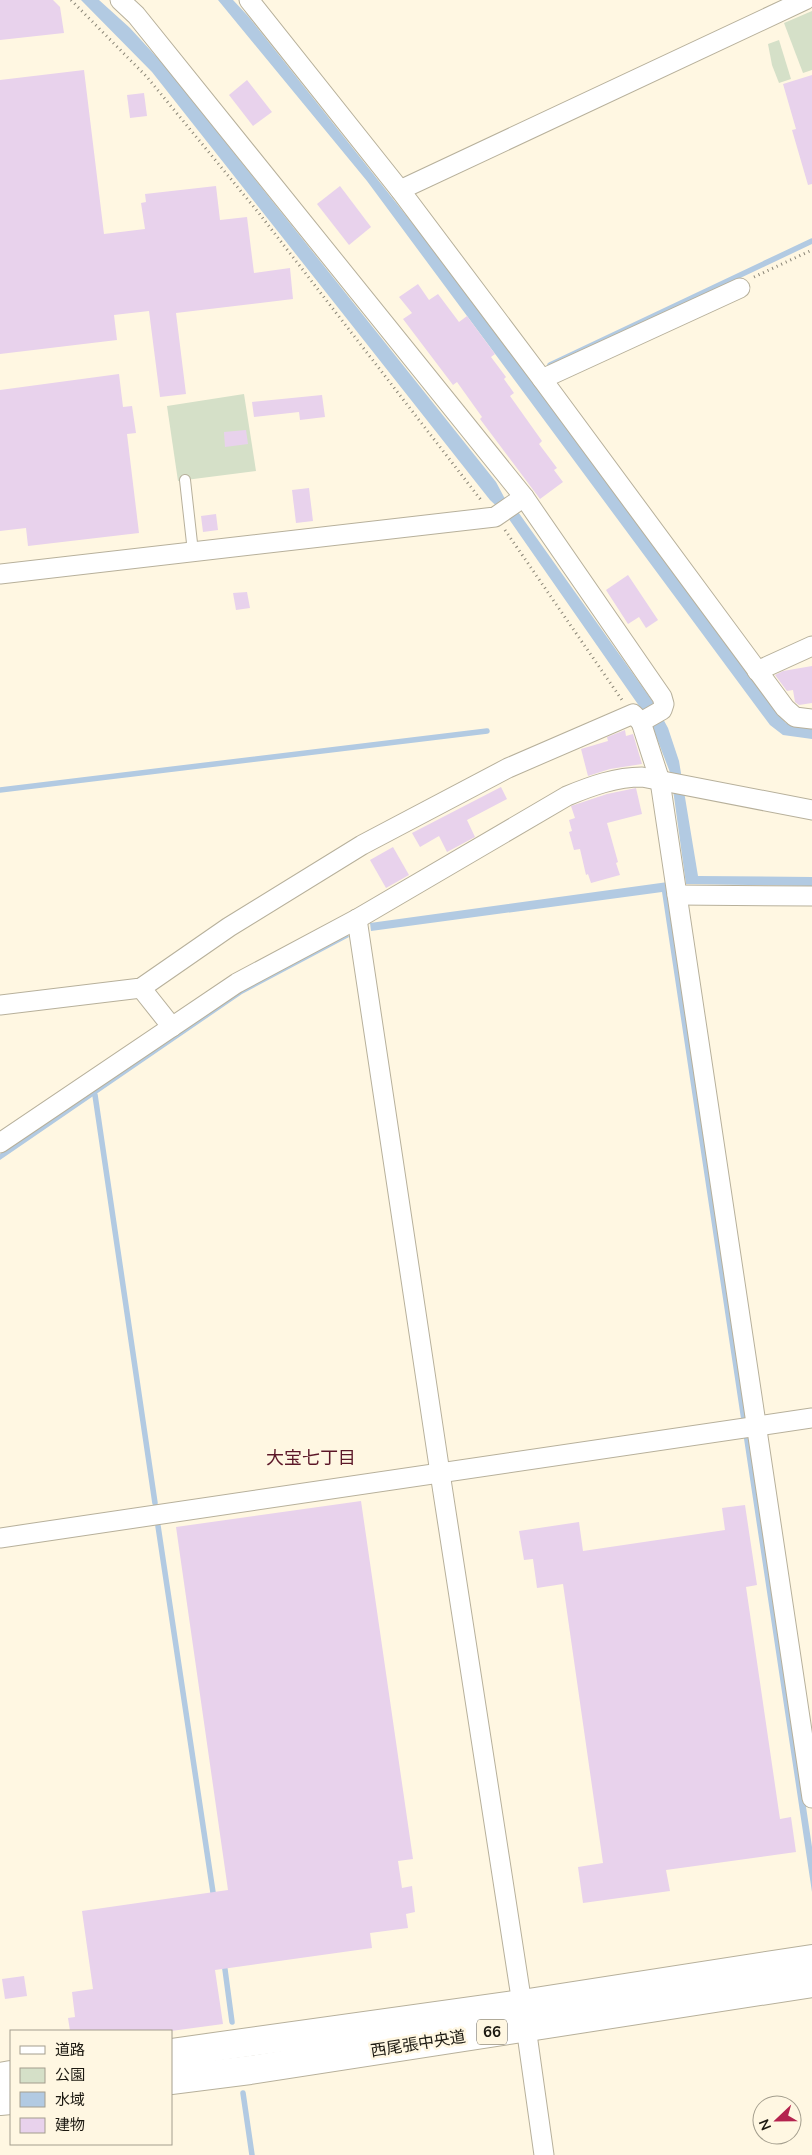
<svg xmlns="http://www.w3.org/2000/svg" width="812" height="2155" font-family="'Nunito Sans','Noto Sans JP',sans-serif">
  <rect width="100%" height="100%" fill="#fff7e2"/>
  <!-- green -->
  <g fill="#d5e0c8">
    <polygon points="812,11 812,70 803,73 784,23"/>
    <polygon points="779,40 791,79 779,83 772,65 768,44"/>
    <polygon points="244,394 256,471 178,481 167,406"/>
  </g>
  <!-- water -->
  <g fill="#b2cae2">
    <polygon points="81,0 99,0 130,28 164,65 496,482 504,497 516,509 656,706 668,728 679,761 698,876 812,877 812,886 686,884 671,775 651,723 506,515 490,500 152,72"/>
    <polygon points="218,0 233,0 248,16 455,277 775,711 786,723 812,728 812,739 783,735 770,725 367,181"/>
    <polygon points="668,882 812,1847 812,1892 662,892 371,931 370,923"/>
    <polygon points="347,932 349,937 242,994 0,1160 0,1154 12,1144 239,989"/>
  </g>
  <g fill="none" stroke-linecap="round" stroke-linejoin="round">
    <!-- stream -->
    <g stroke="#b2cae2" stroke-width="5.5">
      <polyline points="550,365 812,241"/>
      <polyline points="0,790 487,731"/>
      <polyline points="95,1095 155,1503"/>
      <polyline points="158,1526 214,1899"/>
      <polyline points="224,1962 232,2022"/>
      <polyline points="243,2093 252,2155"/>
    </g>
  </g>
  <!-- building -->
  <g fill="#e8d2ec">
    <polygon points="0,0 53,0 60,7 64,33 0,40"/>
    <polygon points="84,70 104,234 145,229 141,203 146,202 145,194 216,186 220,220 247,217 254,273 290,268 293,299 176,313 186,394 160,397 149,311 114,315 117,340 0,354 0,80"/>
    <polygon points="812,75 812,184 808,185 792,130 796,129 783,84"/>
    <polygon points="247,80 272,112 253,126 229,95"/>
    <polygon points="144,93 147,116 130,118 127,95"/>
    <polygon points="340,186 371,227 349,245 317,204"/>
    <polygon points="418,284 429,300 438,294 459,322 467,316 495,354 491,357 506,377 504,379 514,393 510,396 542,441 539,444 557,468 554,470 563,482 540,499 480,419 482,417 457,382 453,385 403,319 412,313 399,297"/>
    <polygon points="119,374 123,407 132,406 136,433 127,434 139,533 28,546 26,528 0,531 0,390"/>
    <polygon points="322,395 325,417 300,420 299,412 254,417 252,402"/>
    <polygon points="246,430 248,444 225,447 224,432"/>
    <polygon points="309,488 313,521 296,523 292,490"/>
    <polygon points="216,514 218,530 203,532 201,516"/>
    <polygon points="628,575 658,620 646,628 639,617 628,624 606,590"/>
    <polygon points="247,592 250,608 236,610 233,593"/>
    <polygon points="812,666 812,703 799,705 795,702 793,690 787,691 775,675 783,671"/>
    <polygon points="625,730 626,736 633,734 642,764 610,769 588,776 581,749 608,741 607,737"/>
    <polygon points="501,787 507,799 467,820 475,837 447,852 439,836 420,847 412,833"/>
    <polygon points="636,788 642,814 607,823 618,862 616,863 620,875 591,883 588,874 586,875 580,849 574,850 569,832 572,831 569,820 575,818 571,806 607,794"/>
    <polygon points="393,847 409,875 386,888 370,860"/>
    <polygon points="361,1501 413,1859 398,1861 402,1888 412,1886 415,1912 406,1914 408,1928 370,1933 372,1948 215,1970 223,2024 171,2031 70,2031 68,2018 75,2017 72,1992 93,1989 82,1911 228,1890 176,1527"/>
    <polygon points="745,1505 757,1585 746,1587 780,1819 791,1817 796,1852 666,1870 670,1891 583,1903 578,1867 603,1863 563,1584 537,1588 533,1559 524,1560 519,1531 579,1522 583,1551 725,1530 722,1508"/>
    <polygon points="24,1976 27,1996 5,1999 2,1979"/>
  </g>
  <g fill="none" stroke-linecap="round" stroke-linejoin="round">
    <!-- service casing -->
    <g stroke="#b7b09b" stroke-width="12">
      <polyline id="service" points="185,480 193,552"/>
    </g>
    <!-- minor casing -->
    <g stroke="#b7b09b" stroke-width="21">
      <g id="minor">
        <polyline points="120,0 136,15 524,497 662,697 664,704 662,710 641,722 660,781 812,1798"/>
        <polyline points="249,0 400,190 542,379 785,708 795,717 812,719"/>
        <polyline points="400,190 805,0"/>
        <polyline points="542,379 740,288"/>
        <polyline points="0,574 495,517 524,497"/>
        <polyline points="757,671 812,646"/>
        <polyline points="677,895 812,896"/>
        <polyline points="357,919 440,1473 522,2004"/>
        <polyline points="141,988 172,1027"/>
        <polyline points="0,1005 141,988 229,927 362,845 508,768 633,714 641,722"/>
        <path d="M0 1143 237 983 357 919 567 796C591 786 616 777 642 777L812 810"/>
        <polyline points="0,1538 812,1418"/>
        <polyline points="526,2027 544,2155"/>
      </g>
    </g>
    <!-- primary casing -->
    <g stroke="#b7b09b" stroke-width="30">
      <g id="primary">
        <polyline points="171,2053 522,2004 812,1959"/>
        <polyline points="0,2077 11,2075"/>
        <polyline points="171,2080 250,2070 812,1983"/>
        <polyline points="0,2101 11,2100"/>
      </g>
    </g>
    <!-- path -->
    <g stroke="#8a8576" stroke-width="3" stroke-dasharray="1 4" stroke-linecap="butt">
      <polyline points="71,0 147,77 258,212 481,500"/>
      <polyline points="754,277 812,250"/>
      <polyline points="505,530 622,700"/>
    </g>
    <!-- service -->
    <use href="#service" stroke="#fff" stroke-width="10"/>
    <!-- minor -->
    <use href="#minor" stroke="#fff" stroke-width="19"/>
    <!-- primary -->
    <use href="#primary" stroke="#fff" stroke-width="28"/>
  </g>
  <g text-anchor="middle" stroke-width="5" stroke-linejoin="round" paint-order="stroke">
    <!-- shield labels -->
    <rect fill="#fff7e2" stroke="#605c50" stroke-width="1" x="477" y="2019.5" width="30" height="25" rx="4"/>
    <g font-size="15" font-weight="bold" fill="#1c1911">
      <text x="492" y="2037">66</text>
    </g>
    <!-- street labels -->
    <g font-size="16" fill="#1c1911" stroke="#fff7e2">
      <text transform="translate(418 2043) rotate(-9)" y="6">西尾張中央道</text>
    </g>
    <!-- neighbourhood labels -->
    <g font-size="18" fill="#5c1728" stroke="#fff7e2">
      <text x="311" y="1464">大宝七丁目</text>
    </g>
  </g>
  <!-- legend -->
  <rect x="10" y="2030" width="162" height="115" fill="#fff7e2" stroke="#a49e8e"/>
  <rect x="20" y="2046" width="25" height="8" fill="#ffffff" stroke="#a49e8e"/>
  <text x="55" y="2055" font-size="15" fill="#1c1911">道路</text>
  <rect x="20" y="2068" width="25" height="15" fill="#d5e0c8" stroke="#a49e8e"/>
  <text x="55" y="2080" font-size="15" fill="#1c1911">公園</text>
  <rect x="20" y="2092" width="25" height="15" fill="#b2cae2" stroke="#a49e8e"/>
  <text x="55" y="2105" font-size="15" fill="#1c1911">水域</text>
  <rect x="20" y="2118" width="25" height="15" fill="#e8d2ec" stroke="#a49e8e"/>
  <text x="55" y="2130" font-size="15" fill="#1c1911">建物</text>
  <!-- north arrow -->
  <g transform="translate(777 2120) rotate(248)"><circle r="24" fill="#fff7e2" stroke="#a49e8e"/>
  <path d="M0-4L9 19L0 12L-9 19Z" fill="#b4234e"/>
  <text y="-8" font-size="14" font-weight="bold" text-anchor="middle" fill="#1c1911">N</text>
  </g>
</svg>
